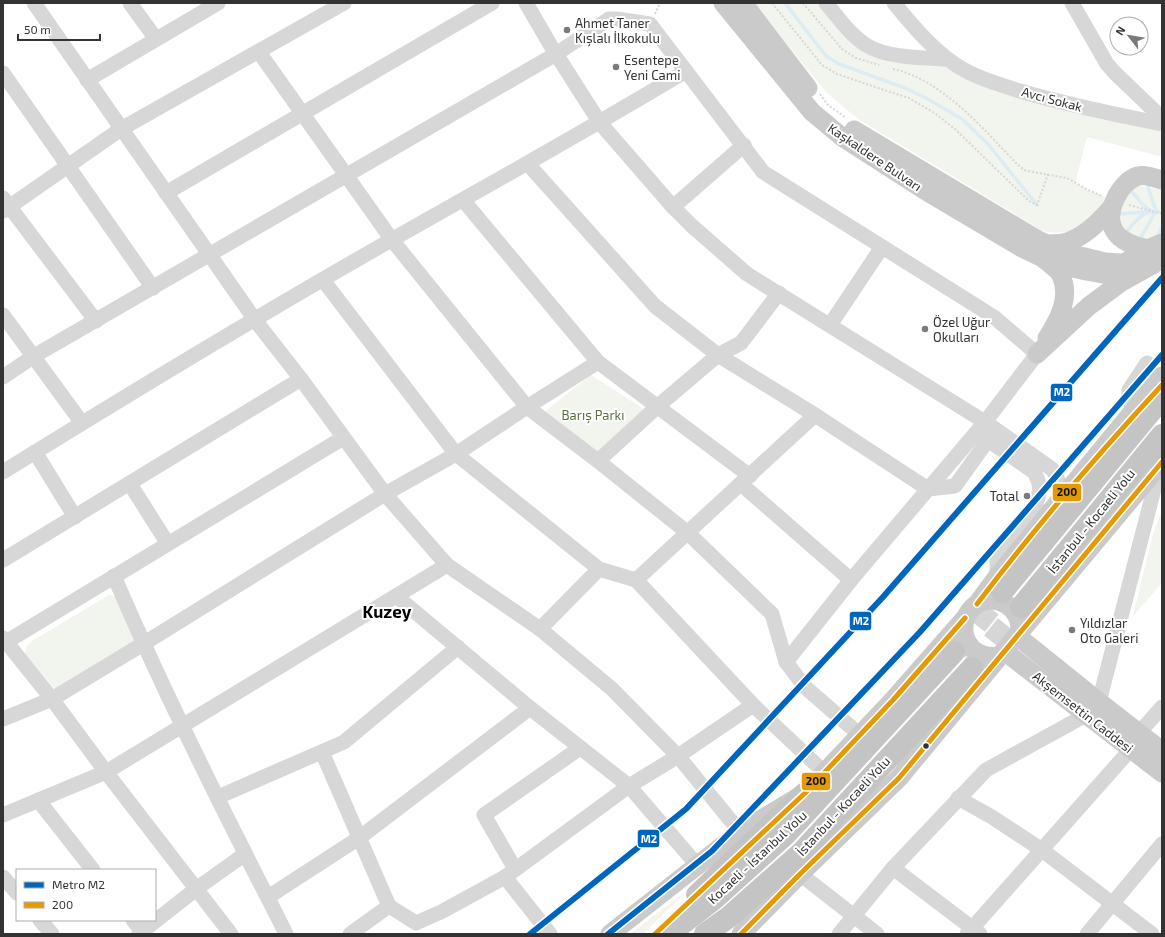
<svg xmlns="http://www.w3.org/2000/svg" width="1165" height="937" font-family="'Exo 2',sans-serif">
  <rect width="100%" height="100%" fill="#fff"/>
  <!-- green -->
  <g fill="#f1f5ed">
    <path d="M753 3H818L852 43 943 62 1162 128V157L1087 137 1075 183 1088 190 1107 198C1102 205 1097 214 1090 221 1081 232 1056 235 1043 231L858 119 826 92Z"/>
    <polygon points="1136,185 1162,190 1162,261 1127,231 1122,224 1120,214 1124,199"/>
    <polygon points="591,375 647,411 594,458 539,416"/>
    <polygon points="1162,510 1162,583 1133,616 1153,534"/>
    <polygon points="109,595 118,597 138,642 56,690 26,655 26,647 32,641"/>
    <polygon points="688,890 643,934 630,934"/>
  </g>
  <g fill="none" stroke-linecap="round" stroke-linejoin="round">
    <!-- stream -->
    <g stroke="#ddebf3" stroke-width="3.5">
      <polyline points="785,3 826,56 839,64 905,88 926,98 962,119 987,143 1037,205"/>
      <polyline points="1130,189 1143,205 1152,212"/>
      <polyline points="1120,214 1147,212"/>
      <path d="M1127 231C1137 219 1145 209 1162 212"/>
      <polyline points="1141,237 1156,211 1148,187"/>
      <polyline points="1157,237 1162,227"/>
    </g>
    <!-- highway-tunnel -->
    <g stroke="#d6d6d6" stroke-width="22" stroke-dasharray="22 11" stroke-linecap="butt">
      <polyline points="956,651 1002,592"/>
      <polyline points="972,668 1021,607"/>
    </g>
    <!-- path -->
    <g stroke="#d6d6d6" stroke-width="2" stroke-dasharray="2 2" stroke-linecap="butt">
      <polyline points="772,3 814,55 822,65 837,74 884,90 909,98 936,114 956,130 1029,201 1037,205 1048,174"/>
      <polyline points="803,3 842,49 856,58 879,65"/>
      <polyline points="655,14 660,3"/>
      <path d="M893 69C943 80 983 129 1018 165L1024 170 1032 172 1067 178 1088 190 1102 196"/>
      <polyline points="820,94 827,104 846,118"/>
      <polyline points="1129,205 1162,214"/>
    </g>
    <!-- minor -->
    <g stroke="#d7d7d7" stroke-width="15">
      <polyline points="34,3 255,320 301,379 385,494 447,565 540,629 612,689 678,756 740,832"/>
      <polyline points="130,3 156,39"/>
      <polyline points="526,3 551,46 600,123 673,207 692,226 747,274 985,422 988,440 955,486 928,489 815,415 718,355 655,306 528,164"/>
      <path d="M826 3C838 17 850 35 866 45 886 58 924 58 947 59"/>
      <path d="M894 3C912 25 931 48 956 65 976 78 998 84 1020 91 1067 105 1114 114 1162 124"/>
      <polyline points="1072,3 1107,64 1115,73 1162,118"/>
      <polyline points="259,52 392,240 527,407 598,461 688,533 772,614 786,662"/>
      <polyline points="3,73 153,288"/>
      <polyline points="87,80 218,3"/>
      <polyline points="166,193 492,3"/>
      <polyline points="3,198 96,321"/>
      <polyline points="463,200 598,362 750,476"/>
      <polyline points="673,207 744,145"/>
      <polyline points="3,211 121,129 344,3"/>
      <polyline points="323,280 456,454 599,569 636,580 753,705 824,772"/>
      <polyline points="3,315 82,423"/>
      <polyline points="830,325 882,247"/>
      <path d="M3 377 34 356 556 54 609 19H617L650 24 763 172 994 317 1037 354 985 422 1052 469C1059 478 1061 486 1062 497"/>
      <polyline points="1136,408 1128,400 1129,390 1147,363"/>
      <path d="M988 440 1034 472C1043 487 1040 495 1033 510"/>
      <polyline points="35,452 75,517"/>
      <polyline points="598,461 658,406 718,355 741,343 779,293"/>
      <path d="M3 472C132 392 261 314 393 239 491 184 589 129 686 71"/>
      <polyline points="130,484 168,544"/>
      <polyline points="741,484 851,580"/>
      <polyline points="3,560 301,379"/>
      <path d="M114 576C154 670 199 762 245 853 258 880 273 907 286 934"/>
      <polyline points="997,577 997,554 1033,510 1043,512"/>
      <polyline points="636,580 815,415"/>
      <polyline points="396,596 530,708 629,786 698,866"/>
      <polyline points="540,629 599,569"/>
      <polyline points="3,638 52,699 106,772 231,934"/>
      <polyline points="6,642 343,438"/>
      <polyline points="3,719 52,699 143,644 385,494 456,454 527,407 598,362"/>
      <polyline points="1139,733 1162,707"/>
      <polyline points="860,735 805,687 786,662 851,580 985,422"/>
      <polyline points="322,752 389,906 416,923 441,912 505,877 629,786 678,756 753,705"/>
      <polyline points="218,797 344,742 458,647"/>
      <polyline points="958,798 992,817 1042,850 1152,934"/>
      <polyline points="38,800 93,870"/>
      <polyline points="3,815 106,772 447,565"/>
      <polyline points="893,868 980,934"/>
      <polyline points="515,869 484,815 580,748"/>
      <polyline points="800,874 877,934"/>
      <polyline points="3,877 17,893"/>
      <polyline points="505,877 550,934"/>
      <polyline points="268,897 359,838 530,708"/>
      <polyline points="40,920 52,934"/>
      <polyline points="133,920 144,934"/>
      <polyline points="139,934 196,889 245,854"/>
      <polyline points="350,934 389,906"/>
      <polyline points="839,934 893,868 986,770 1086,715 1099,702 1160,466"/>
      <polyline points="967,934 1131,749"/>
      <polyline points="1087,934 1162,844"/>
    </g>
    <!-- major -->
    <g stroke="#cacaca" stroke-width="19">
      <polyline points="723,3 812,112 842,137 926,191 1022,248 1055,264 1086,271 1103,274 1116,270 1138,253 1162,243"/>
      <polyline points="743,3 808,88"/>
      <polyline points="854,130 1038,240 1064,252 1105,262 1135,264 1162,261"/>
      <path d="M1047 244C1055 244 1063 244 1070 241 1086 235 1101 220 1112 207"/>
      <path d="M1148 249C1136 246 1120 242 1114 230 1104 213 1120 181 1138 176 1145 174 1155 178 1162 180"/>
      <path d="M1045 260C1050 264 1058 270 1061 275 1071 298 1059 319 1047 338"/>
      <polyline points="1037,354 1089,306 1120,283 1154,264"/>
      <polyline points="977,604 997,577 1162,376"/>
      <polyline points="1017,636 1099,702 1162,751"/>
      <polyline points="1004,651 1162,773"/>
      <path d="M1000 656C954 662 953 602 991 600 996 600 1001 601 1006 604 1015 610 1020 618 1020 629"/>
      <polyline points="610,934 740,832 805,793 893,700 965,618"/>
      <polyline points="741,934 800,874 899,778 1004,651 1162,462"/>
    </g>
    <!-- highway -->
    <g stroke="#c4c4c4" stroke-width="22">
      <polyline points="1161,463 1162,462"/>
      <polyline points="1002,592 1162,398"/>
      <polyline points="1021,607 1162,435"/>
      <polyline points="697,895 805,793"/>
      <polyline points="669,934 714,899 786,834 954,652"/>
      <polyline points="705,934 729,917 802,852 972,668"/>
    </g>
    <!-- bus-1 casing -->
    <g stroke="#fff" stroke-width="8">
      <g id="bus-1">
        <path d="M977 604C1035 528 1097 455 1162 385"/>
        <polyline points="655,934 805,793 893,700 965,618"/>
        <polyline points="741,934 800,874 899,778 1162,462"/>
      </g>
    </g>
    <!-- bus-1 -->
    <use href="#bus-1" stroke="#e39a05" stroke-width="5"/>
    <!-- metro-1 casing -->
    <g stroke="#fff" stroke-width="9">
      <g id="metro-1">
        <polyline points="530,934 686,809 883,597 1162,278"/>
        <polyline points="608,934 712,851 920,632 1162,355"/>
      </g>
    </g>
    <!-- metro-1 -->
    <use href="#metro-1" stroke="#0065bd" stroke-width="6"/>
  </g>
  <!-- markers -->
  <g fill="#7a7a7a" stroke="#fff" stroke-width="1.5">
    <circle cx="567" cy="30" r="4"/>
    <circle cx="616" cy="67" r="4"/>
    <circle cx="925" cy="329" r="4"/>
    <circle cx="1027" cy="496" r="4"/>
    <circle cx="1072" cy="630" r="4"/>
  </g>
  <circle fill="#333" stroke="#fff" stroke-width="1.5" cx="926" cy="746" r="3.5"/>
  <g text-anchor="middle" stroke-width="4" stroke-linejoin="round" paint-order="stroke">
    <!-- poi labels -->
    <g font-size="13" fill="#333" stroke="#fff" text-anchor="start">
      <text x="575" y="28">Ahmet Taner<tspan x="575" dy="15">Kışlalı İlkokulu</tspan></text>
      <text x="624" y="65">Esentepe<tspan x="624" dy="15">Yeni Cami</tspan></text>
      <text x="933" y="327">Özel Uğur<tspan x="933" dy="15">Okulları</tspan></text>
      <text x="1019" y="501" text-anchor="end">Total</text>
      <text x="1080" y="628">Yıldızlar<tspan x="1080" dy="15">Oto Galeri</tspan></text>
    </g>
    <!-- street labels -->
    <g font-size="13" fill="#333" stroke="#fff">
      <text transform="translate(1052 99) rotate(15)" y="5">Avcı Sokak</text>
      <text transform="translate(875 157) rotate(34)" y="5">Kaşkaldere Bulvarı</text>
      <text transform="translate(1091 521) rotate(-51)" y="5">İstanbul - Kocaeli Yolu</text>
      <text transform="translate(1083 712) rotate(38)" y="5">Akşemsettin Caddesi</text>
      <text transform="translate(843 806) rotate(-47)" y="5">İstanbul - Kocaeli Yolu</text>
      <text transform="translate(757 857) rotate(-43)" y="5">Kocaeli - İstanbul Yolu</text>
    </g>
    <!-- park labels -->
    <g font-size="13" fill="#56703f" stroke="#fff">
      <text x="593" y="420">Barış Parkı</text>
    </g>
    <!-- district labels -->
    <g font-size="17" font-weight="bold" fill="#000" stroke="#fff">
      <text x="387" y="618">Kuzey</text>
    </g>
  </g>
  <g stroke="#fff" stroke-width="1.5">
    <rect x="1050" y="383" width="23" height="19" rx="4" fill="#0065bd"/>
    <rect x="1052" y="483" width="30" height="19" rx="4" fill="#e39a05"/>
    <rect x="849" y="611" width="23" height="20" rx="4" fill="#0065bd"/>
    <rect x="801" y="772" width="30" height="19" rx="4" fill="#e39a05"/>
    <rect x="637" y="829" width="23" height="19" rx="4" fill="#0065bd"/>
  </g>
  <g font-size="11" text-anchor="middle" font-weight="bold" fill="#fff">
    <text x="1062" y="396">M2</text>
    <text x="861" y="625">M2</text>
    <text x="649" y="843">M2</text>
  </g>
  <g font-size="11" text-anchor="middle" font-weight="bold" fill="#111">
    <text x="1067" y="496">200</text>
    <text x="816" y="785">200</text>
  </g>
  <!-- border -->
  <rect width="1165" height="937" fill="none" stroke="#333333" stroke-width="8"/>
  <!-- legend -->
  <rect x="16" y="869" width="140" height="52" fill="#ffffff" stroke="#adadad"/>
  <rect x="24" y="882" width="20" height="6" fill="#0065bd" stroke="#adadad"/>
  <text x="52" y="889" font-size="12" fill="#333333">Metro M2</text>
  <rect x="24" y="902" width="20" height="6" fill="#e39a05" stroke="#adadad"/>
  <text x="52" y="909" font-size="12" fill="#333333">200</text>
  <!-- north arrow -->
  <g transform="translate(1129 36) rotate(301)"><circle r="19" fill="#ffffff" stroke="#adadad"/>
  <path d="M0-3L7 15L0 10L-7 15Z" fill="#7a7a7a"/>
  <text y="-6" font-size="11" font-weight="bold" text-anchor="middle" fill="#333333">N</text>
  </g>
  <!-- scale -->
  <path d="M18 34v6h82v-6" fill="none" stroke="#333333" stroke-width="2"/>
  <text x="24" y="34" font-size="12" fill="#333333" stroke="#ffffff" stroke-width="3" paint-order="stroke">50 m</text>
</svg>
